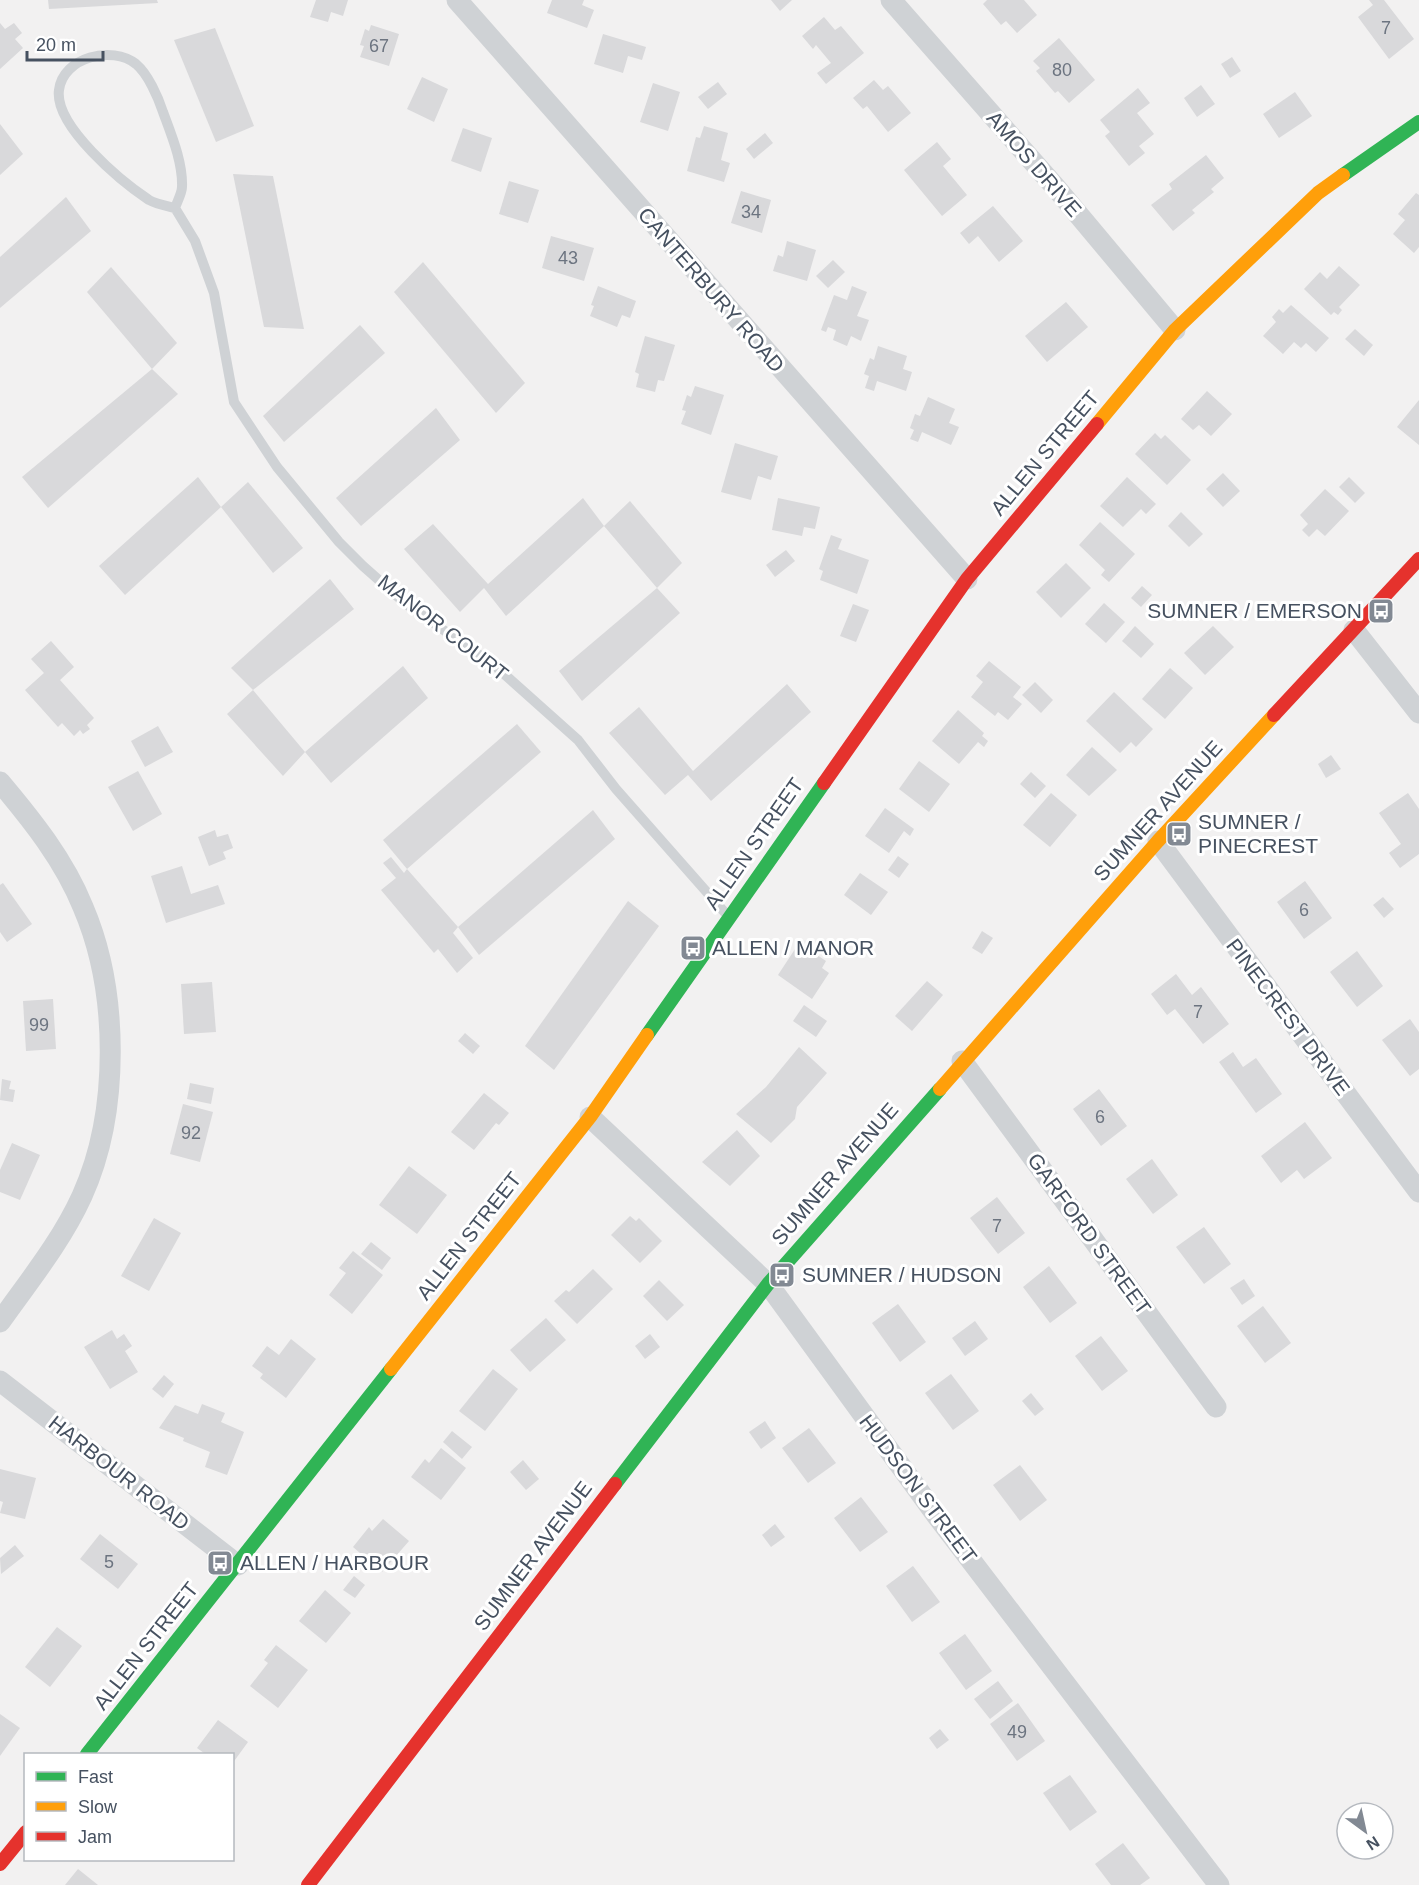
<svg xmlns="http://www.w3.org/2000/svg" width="1419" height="1885" font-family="Arial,sans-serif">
  <rect width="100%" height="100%" fill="#f2f1f1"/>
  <!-- building -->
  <g fill="#d9d9db">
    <polygon points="48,0 157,0 158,3 49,9"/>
    <polygon points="316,0 348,0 343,16 331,12 328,22 310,17"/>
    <polygon points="552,0 584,0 582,5 594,10 587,28 547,13"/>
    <polygon points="771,0 792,0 780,11"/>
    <polygon points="987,0 1024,0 1037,15 1017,33 1006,21 1001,25 983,4"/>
    <polygon points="1369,0 1384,0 1414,39 1389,59 1358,17 1373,5"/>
    <polygon points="824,17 835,30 841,26 864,53 826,84 817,73 831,63 816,45 813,49 802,36"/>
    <polygon points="0,23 5,29 14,23 22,33 15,39 23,48 0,69"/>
    <polygon points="371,25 399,34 389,66 360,57 364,46 360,45 365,29 369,31"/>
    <polygon points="215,28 254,126 216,142 174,40"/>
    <polygon points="603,34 646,47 642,60 628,56 623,73 594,64"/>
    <polygon points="1059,38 1095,80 1069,103 1058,91 1055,93 1036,71 1040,68 1033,61"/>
    <polygon points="1232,57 1241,71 1230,78 1221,64"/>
    <polygon points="422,77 448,89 434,122 407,109"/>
    <polygon points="874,80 883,90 888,86 911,113 888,132 867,106 863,109 853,98"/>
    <polygon points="718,82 727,94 708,109 698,97"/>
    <polygon points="653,83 680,92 668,131 640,122"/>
    <polygon points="1201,85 1215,104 1197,117 1184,98"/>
    <polygon points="1138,88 1150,103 1137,113 1154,134 1139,146 1145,153 1129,166 1105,136 1110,132 1100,120"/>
    <polygon points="1295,92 1312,116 1279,138 1263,114"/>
    <polygon points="0,124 23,154 0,175"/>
    <polygon points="704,126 728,133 721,160 730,163 724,182 687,171 696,137 700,138"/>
    <polygon points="463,128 492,138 481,172 451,161"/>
    <polygon points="765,133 773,143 754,159 746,149"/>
    <polygon points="937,142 951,159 943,166 967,195 942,216 904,170"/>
    <polygon points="1206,155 1224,178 1211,189 1214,192 1192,210 1195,213 1173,231 1151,205 1172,189 1169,184"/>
    <polygon points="233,174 273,176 304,329 264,327"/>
    <polygon points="509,181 539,190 528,223 499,214"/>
    <polygon points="741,191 771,200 762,233 731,223"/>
    <polygon points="1416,193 1419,195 1419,247 1414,253 1393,234 1405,220 1398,214"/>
    <polygon points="66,197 91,231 0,308 0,257"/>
    <polygon points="993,206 1023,241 999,262 978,236 969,244 960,233"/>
    <polygon points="551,236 594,248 584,281 542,268"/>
    <polygon points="787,241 816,250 807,281 773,271 778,255 783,257"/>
    <polygon points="833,260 845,272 828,288 816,276"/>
    <polygon points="423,262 525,383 496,413 394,292"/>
    <polygon points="1339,266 1360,285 1339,307 1342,310 1338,315 1334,312 1331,315 1304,289 1320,272 1327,279"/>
    <polygon points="111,267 177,343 152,369 87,292"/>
    <polygon points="598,286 636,301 630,318 622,315 617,327 590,316 594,306 591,305"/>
    <polygon points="852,286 867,292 857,316 869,320 861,341 851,336 847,346 833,340 836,330 828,327 826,332 821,330 834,295 847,300"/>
    <polygon points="1066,302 1088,327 1047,362 1025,336"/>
    <polygon points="1291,305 1329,338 1316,352 1306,343 1301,348 1294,342 1283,354 1263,336 1276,322 1272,317 1279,309 1283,313"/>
    <polygon points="360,325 385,353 284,442 263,416"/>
    <polygon points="1355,329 1373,345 1364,356 1345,339"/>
    <polygon points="645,336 675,345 664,381 658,380 655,392 636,387 639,374 635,372"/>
    <polygon points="878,346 907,356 903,369 912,372 906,391 877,381 874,391 865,388 869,376 864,374 870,358 874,360"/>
    <polygon points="152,369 178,394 48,508 22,477"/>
    <polygon points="695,386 724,395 711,435 681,424 686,411 682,410 687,395 691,397"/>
    <polygon points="1207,391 1232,414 1211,436 1199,425 1193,430 1181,419"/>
    <polygon points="928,397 955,409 949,423 959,427 951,445 922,432 918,442 910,439 914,430 910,428 915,414 920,416"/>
    <polygon points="1419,400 1419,445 1397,427"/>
    <polygon points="436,408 460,440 361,526 336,498"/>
    <polygon points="1155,433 1161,439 1165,435 1191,460 1167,485 1135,454"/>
    <polygon points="735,443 778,456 771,480 758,476 751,500 721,492"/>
    <polygon points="1223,473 1240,491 1223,507 1206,489"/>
    <polygon points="198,477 221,507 125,595 99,566"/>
    <polygon points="1127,477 1156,504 1146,514 1141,509 1123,527 1100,506"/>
    <polygon points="1349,477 1365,493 1355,503 1339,487"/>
    <polygon points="248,482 303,548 273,573 221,507"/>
    <polygon points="1325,489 1349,511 1325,536 1317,529 1309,537 1302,530 1308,524 1300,515"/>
    <polygon points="583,498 604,526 630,501 682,563 657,588 604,526 506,616 484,588 460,612 404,549 433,524 488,584"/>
    <polygon points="778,498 820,507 815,529 804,527 802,536 772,530"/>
    <polygon points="1181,512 1203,534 1189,547 1168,526"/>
    <polygon points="1100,522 1135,554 1109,582 1101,575 1105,570 1079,545"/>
    <polygon points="831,535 842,539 838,549 869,560 857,594 820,580 823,571 819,569"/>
    <polygon points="786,550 795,561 775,577 766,565"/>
    <polygon points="1066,563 1091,588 1061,618 1036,592"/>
    <polygon points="330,579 354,609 253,690 231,668"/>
    <polygon points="1142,586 1152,595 1141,607 1131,598"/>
    <polygon points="657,588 680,613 582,701 559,671"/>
    <polygon points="1104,603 1125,622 1106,643 1085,624"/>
    <polygon points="853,604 869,610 856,642 840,636"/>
    <polygon points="1135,626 1154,644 1141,658 1122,641"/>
    <polygon points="1213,626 1234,647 1205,675 1184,653"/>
    <polygon points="51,641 74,667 60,680 94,718 87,725 90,729 83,734 80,730 74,736 62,723 58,727 25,690 44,673 31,659"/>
    <polygon points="989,661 1021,687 1013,697 1022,704 1008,720 998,712 995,716 971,697 983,682 976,676"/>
    <polygon points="403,666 428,698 331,783 305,752 283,776 227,714 253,690 305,752"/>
    <polygon points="1170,668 1193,688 1165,719 1142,699"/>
    <polygon points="1035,682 1053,700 1041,713 1022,695"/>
    <polygon points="787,684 811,712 711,801 688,775 665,795 609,733 639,707 693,771"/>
    <polygon points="1114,692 1153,729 1136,747 1131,742 1120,753 1086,721"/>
    <polygon points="958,710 984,733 982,736 988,741 984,747 978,742 959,764 932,741"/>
    <polygon points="517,724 541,752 407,869 383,840"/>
    <polygon points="158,726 173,752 145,767 131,741"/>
    <polygon points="1092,747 1117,770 1089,796 1066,775"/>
    <polygon points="1331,755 1341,769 1326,778 1318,764"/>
    <polygon points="919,761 950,784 929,812 899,789"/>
    <polygon points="138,771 162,814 133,831 108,787"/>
    <polygon points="1031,772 1046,786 1035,798 1020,784"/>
    <polygon points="1051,793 1077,815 1050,847 1023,825"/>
    <polygon points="1408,793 1419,809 1419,854 1400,868 1389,853 1401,844 1379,813"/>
    <polygon points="885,808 914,829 910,836 904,831 889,853 865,836"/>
    <polygon points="593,810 615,839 479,955 458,927"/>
    <polygon points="215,830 217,837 228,834 233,848 223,852 226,859 209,866 198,837"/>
    <polygon points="898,856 909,864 899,878 888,870"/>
    <polygon points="391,857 404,873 407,869 458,927 453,933 473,958 457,973 438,949 434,953 381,890 396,878 383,863"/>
    <polygon points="182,866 191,894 218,885 225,904 166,923 151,876"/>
    <polygon points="860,873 888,892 871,915 844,895"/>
    <polygon points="1305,881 1332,918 1304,939 1277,902"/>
    <polygon points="3,883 32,924 7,942 0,932 0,885"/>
    <polygon points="1383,897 1394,909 1384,918 1373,905"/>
    <polygon points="628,901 659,926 554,1070 525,1046"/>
    <polygon points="982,931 993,938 982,954 972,948"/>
    <polygon points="799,943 826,961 822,968 829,973 812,999 778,975"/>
    <polygon points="1357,951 1383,986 1357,1007 1330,972"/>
    <polygon points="1176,974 1192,995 1201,987 1229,1024 1203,1044 1175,1009 1167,1015 1151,994"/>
    <polygon points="927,981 943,995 912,1031 895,1016"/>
    <polygon points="212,982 216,1032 184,1034 181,984"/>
    <polygon points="53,999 56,1049 26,1051 23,1001"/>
    <polygon points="804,1005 827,1021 816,1037 793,1021"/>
    <polygon points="1410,1019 1419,1032 1419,1069 1410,1076 1382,1040"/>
    <polygon points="465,1033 480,1046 473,1054 458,1041"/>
    <polygon points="799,1047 827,1073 797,1107 795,1119 771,1143 736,1114 766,1087"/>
    <polygon points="1233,1052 1243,1067 1256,1058 1282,1094 1256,1113 1219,1062"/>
    <polygon points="2,1079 11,1081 9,1089 15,1090 13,1102 0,1100"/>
    <polygon points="190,1083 214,1088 211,1104 187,1099"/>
    <polygon points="1099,1089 1127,1126 1101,1146 1073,1109"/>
    <polygon points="484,1093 509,1113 499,1125 496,1123 474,1150 451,1132"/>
    <polygon points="183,1104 213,1112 200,1162 170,1154"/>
    <polygon points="1305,1122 1332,1158 1304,1179 1297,1170 1281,1183 1261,1156"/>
    <polygon points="737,1130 760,1156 730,1186 702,1162"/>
    <polygon points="12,1143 40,1155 20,1200 0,1192 0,1170"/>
    <polygon points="1152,1159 1178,1195 1153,1214 1126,1179"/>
    <polygon points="409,1166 447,1195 417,1234 379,1205"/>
    <polygon points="997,1197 1025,1233 998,1254 970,1218"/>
    <polygon points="630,1216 636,1221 639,1218 662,1241 640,1263 611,1235"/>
    <polygon points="154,1218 181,1233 149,1291 121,1276"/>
    <polygon points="1204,1227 1231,1264 1204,1284 1176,1247"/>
    <polygon points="371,1242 391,1258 382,1270 361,1254"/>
    <polygon points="353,1251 383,1275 352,1314 329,1295 346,1273 339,1268"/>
    <polygon points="1049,1266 1077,1303 1050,1323 1023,1287"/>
    <polygon points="593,1269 613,1289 577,1324 554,1301 566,1290 569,1292"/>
    <polygon points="1244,1279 1255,1296 1242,1305 1230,1288"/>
    <polygon points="659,1280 684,1305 667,1321 643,1296"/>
    <polygon points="898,1304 926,1342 900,1362 872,1323"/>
    <polygon points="1263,1306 1291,1343 1265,1363 1237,1326"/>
    <polygon points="546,1318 566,1340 530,1372 510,1350"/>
    <polygon points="975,1321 988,1339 965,1356 952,1338"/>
    <polygon points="112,1330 117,1339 124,1334 132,1346 125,1351 138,1372 110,1389 84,1347"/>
    <polygon points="650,1334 660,1347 645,1359 635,1346"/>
    <polygon points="1101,1336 1128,1371 1102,1391 1075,1356"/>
    <polygon points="291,1339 316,1359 286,1398 260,1378 263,1374 252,1366 267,1346 279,1355"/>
    <polygon points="493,1369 518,1389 485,1431 459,1411"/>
    <polygon points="951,1374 979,1411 953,1430 925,1393"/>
    <polygon points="164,1375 174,1384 163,1398 152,1389"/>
    <polygon points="1031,1393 1044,1409 1035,1416 1022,1401"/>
    <polygon points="202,1404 225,1413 221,1422 244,1432 227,1475 205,1467 210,1452 183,1441 184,1438 159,1428 175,1405 198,1414"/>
    <polygon points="765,1421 776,1438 761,1449 749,1432"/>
    <polygon points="809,1428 836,1463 808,1483 782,1448"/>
    <polygon points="452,1431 472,1447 462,1459 443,1442"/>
    <polygon points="441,1448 466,1468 441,1500 411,1477 425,1459 429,1463"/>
    <polygon points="523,1460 539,1479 526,1490 510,1472"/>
    <polygon points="1020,1465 1047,1500 1020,1521 993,1485"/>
    <polygon points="0,1469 36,1478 25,1519 0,1513 3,1502 0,1501"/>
    <polygon points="861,1497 888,1532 860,1552 834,1518"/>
    <polygon points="383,1519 409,1541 382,1572 353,1547 369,1527 372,1531"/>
    <polygon points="775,1524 785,1537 771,1547 762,1535"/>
    <polygon points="100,1534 138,1564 118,1589 80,1559"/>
    <polygon points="15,1545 24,1556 1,1574 0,1558"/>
    <polygon points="913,1566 940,1602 912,1622 886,1586"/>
    <polygon points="354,1576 365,1585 355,1598 343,1590"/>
    <polygon points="325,1590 351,1613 326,1643 299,1621"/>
    <polygon points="57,1627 82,1646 50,1687 25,1667"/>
    <polygon points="965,1634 992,1671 966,1690 939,1653"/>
    <polygon points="276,1645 308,1670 278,1708 250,1686 268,1663 264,1660"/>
    <polygon points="998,1681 1013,1701 990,1719 974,1699"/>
    <polygon points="1018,1703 1045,1741 1017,1761 990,1724"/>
    <polygon points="0,1714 20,1728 0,1756"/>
    <polygon points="218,1720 248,1742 232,1764 232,1754 202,1754 204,1753 197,1748"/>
    <polygon points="940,1729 949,1740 937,1749 929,1738"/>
    <polygon points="1070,1775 1097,1812 1070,1831 1043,1793"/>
    <polygon points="1123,1843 1150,1878 1140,1885 1111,1885 1095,1864"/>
    <polygon points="78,1869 98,1885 65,1885"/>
  </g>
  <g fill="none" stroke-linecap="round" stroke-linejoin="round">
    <!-- lane -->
    <path stroke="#cfd2d5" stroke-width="10" d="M175 208C167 206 156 204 149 200 122 182 54 126 59 90 63 57 112 45 136 64 148 74 158 97 163 112 171 134 183 162 182 187 182 193 177 202 175 208L195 241 214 293 234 402 277 467 339 542 363 566 406 604 494 665 578 740 616 789 727 915"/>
    <!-- street -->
    <g stroke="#cfd2d5" stroke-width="21">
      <polyline points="457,0 967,579"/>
      <polyline points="891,0 1057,189 1175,330"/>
      <polyline points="1354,630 1419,713"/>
      <path d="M0 782C32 820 64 860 83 907 119 991 120 1112 82 1196 61 1242 29 1281 0 1322"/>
      <polyline points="1158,841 1419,1192"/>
      <polyline points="962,1061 1216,1407"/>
      <polyline points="590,1117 768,1284 937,1516 1219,1885"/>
      <polyline points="0,1381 238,1565"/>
    </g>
    <!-- fast -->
    <g stroke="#30b455" stroke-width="14">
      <polyline points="1343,175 1419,122"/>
      <polyline points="647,1035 824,783"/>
      <polyline points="615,1484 768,1284 940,1089"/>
      <polyline points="87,1754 391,1369"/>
    </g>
    <!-- slow -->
    <g stroke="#ff9f0a" stroke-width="14">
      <polyline points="1097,424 1175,330 1318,193 1343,175"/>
      <polyline points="940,1089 1158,841 1274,715"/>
      <polyline points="391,1369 590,1117 647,1035"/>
    </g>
    <!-- jam -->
    <g stroke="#e5322d" stroke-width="14">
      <polyline points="1274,715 1419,559"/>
      <polyline points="824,783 967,579 1097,424"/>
      <polyline points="0,1864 26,1832"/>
      <polyline points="308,1885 615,1484"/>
    </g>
  </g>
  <!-- icons -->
  <defs>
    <g id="bus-square" transform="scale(1.35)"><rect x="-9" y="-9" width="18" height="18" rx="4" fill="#828993" stroke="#fff"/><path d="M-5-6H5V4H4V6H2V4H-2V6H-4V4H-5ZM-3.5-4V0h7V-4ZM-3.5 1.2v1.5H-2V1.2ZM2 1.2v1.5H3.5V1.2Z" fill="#fff"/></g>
  </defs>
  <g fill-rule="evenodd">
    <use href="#bus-square" x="1381" y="611"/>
    <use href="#bus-square" x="1179" y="834"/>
    <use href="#bus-square" x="693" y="948"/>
    <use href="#bus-square" x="782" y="1275"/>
    <use href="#bus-square" x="220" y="1563"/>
  </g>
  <g text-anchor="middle" stroke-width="6" stroke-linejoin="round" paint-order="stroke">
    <!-- number labels -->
    <g font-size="18" fill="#6c7480">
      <text x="1386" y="34">7</text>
      <text x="379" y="52">67</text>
      <text x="1062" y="76">80</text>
      <text x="751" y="218">34</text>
      <text x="568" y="264">43</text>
      <text x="1304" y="916">6</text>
      <text x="1198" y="1018">7</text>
      <text x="39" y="1031">99</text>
      <text x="1100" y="1123">6</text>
      <text x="191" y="1139">92</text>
      <text x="997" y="1232">7</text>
      <text x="109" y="1568">5</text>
      <text x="1017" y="1738">49</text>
    </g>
    <!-- street labels -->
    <g font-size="21" fill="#465160" stroke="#fff">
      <text transform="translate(1034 164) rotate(49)" y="7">AMOS DRIVE</text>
      <text transform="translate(711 290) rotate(49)" y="7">CANTERBURY ROAD</text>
      <text transform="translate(1045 453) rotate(-50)" y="7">ALLEN STREET</text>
      <text transform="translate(443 628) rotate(38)" y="7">MANOR COURT</text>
      <text transform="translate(1158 811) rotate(-48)" y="7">SUMNER AVENUE</text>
      <text transform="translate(754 844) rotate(-55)" y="7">ALLEN STREET</text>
      <text transform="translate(1288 1017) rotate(53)" y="7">PINECREST DRIVE</text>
      <text transform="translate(835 1174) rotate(-49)" y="7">SUMNER AVENUE</text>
      <text transform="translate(1089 1234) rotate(54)" y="7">GARFORD STREET</text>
      <text transform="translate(469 1236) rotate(-52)" y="7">ALLEN STREET</text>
      <text transform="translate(119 1473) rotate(38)" y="7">HARBOUR ROAD</text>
      <text transform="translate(918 1489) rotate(53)" y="7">HUDSON STREET</text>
      <text transform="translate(533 1556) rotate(-53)" y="7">SUMNER AVENUE</text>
      <text transform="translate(146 1646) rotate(-52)" y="7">ALLEN STREET</text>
    </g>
    <!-- poi labels -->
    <g font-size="21" fill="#465160" stroke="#fff" text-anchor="start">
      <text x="1362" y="618" text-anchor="end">SUMNER / EMERSON</text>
      <text x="1198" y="829">SUMNER /<tspan x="1198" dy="24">PINECREST</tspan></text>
      <text x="712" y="955">ALLEN / MANOR</text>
      <text x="802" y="1282">SUMNER / HUDSON</text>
      <text x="240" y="1570">ALLEN / HARBOUR</text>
    </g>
  </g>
  <!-- legend -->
  <rect x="24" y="1753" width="210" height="108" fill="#ffffff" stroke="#b5b9bf" stroke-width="1.5"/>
  <rect x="36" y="1772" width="30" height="9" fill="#30b455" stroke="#b5b9bf" stroke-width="1.5"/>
  <text x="78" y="1783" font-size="18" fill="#465160">Fast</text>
  <rect x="36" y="1802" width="30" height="9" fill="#ff9f0a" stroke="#b5b9bf" stroke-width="1.5"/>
  <text x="78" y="1813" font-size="18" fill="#465160">Slow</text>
  <rect x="36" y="1832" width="30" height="9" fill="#e5322d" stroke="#b5b9bf" stroke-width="1.5"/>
  <text x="78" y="1843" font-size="18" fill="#465160">Jam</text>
  <!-- north arrow -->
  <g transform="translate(1365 1831) rotate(147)"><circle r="28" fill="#ffffff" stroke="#b5b9bf" stroke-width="1.5"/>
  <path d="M0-4.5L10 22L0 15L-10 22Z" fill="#828993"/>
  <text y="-9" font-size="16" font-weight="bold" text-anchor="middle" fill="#465160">N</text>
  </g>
  <!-- scale -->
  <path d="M27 51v9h76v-9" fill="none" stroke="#465160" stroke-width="3"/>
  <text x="36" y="51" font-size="18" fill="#465160" stroke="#ffffff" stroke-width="4.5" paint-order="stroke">20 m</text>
</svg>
